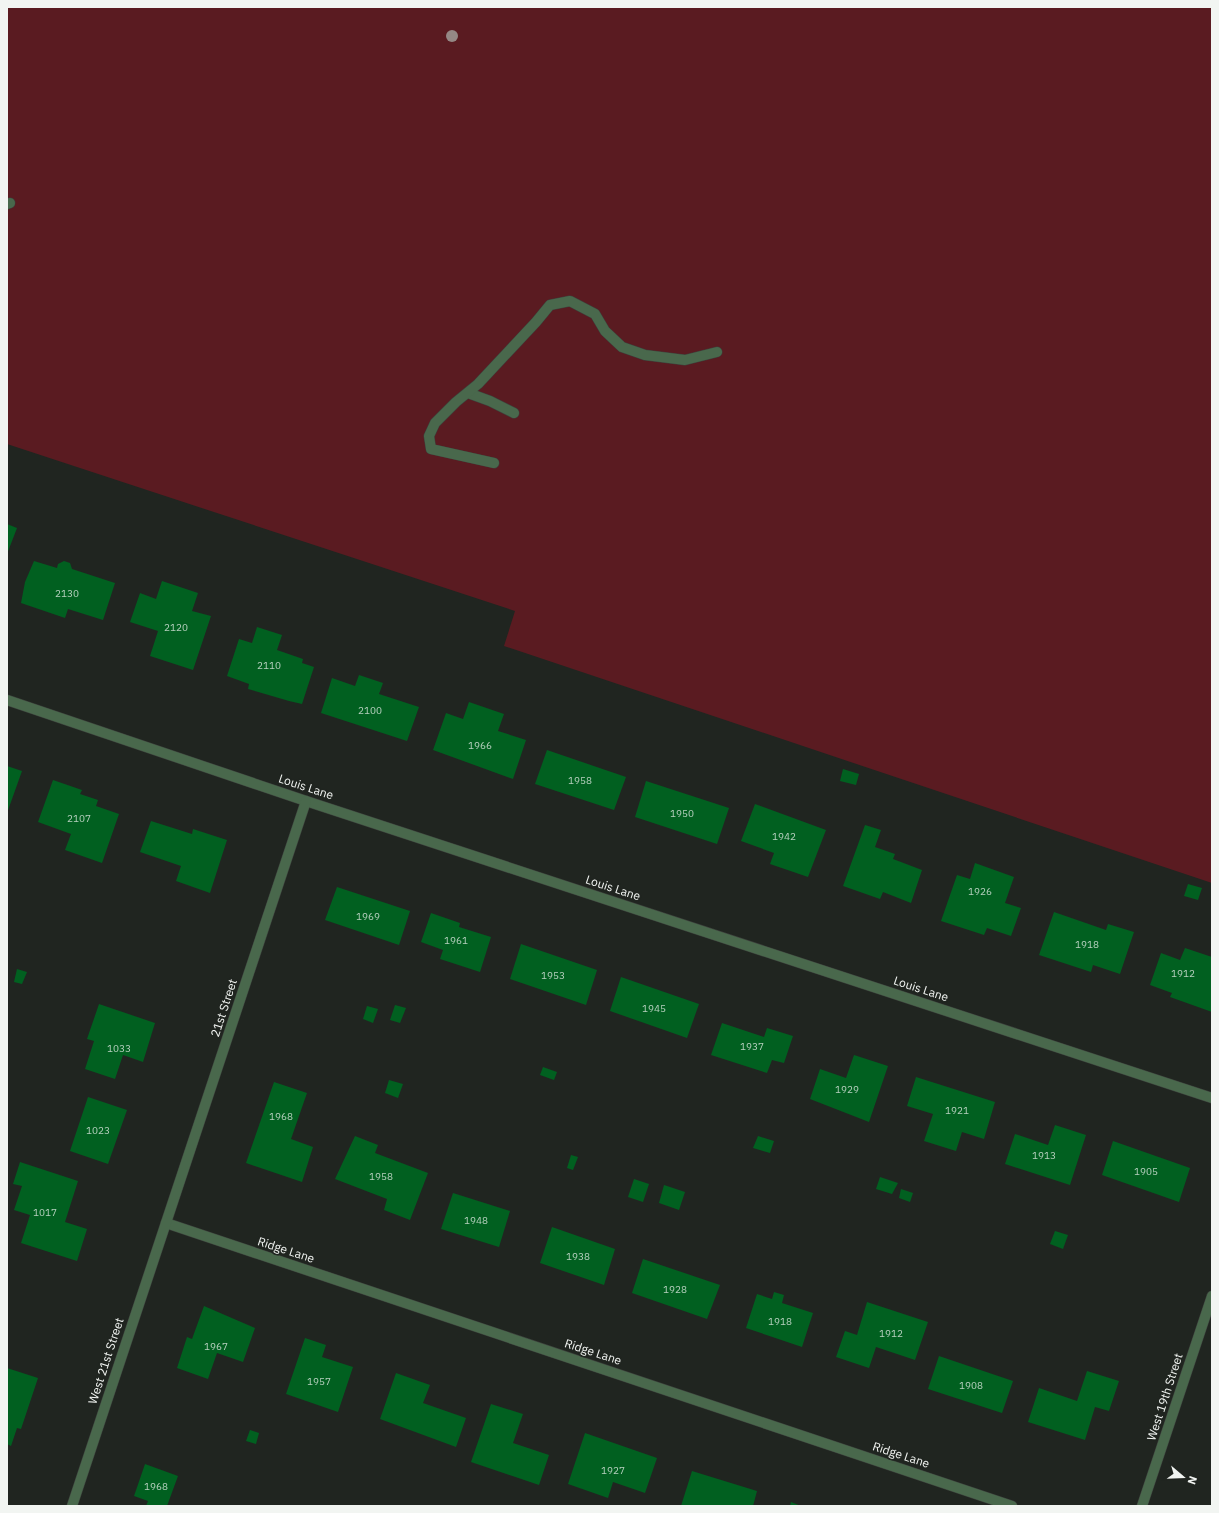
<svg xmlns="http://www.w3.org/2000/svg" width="1219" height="1513" font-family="'IBM Plex Sans',sans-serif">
  <rect width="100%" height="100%" fill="#202520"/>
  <!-- green -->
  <polygon fill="#5a1b21" points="7,7 1212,7 1212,883 504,646 515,611 7,444"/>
  <!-- building -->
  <g fill="#016020">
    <polygon points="7,524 17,528 7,554"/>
    <polygon points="34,561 57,568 58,564 64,561 70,563 72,569 115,583 103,620 68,609 65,618 21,603 25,582"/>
    <polygon points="162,581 198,593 192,611 211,616 193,670 150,656 158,631 130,622 140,593 156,599"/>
    <polygon points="257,627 282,635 277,650 303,659 302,663 314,667 302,704 289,701 248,689 249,684 227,676 239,639 252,643"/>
    <polygon points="359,675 383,683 379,694 419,707 407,741 321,713 332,678 355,686"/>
    <polygon points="469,702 504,714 498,731 526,740 513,779 433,750 446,713 463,719"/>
    <polygon points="547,750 626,777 614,810 535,784"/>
    <polygon points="7,766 22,771 7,813"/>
    <polygon points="843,769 859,774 856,785 840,781"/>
    <polygon points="53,780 82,790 80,794 98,800 96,806 119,814 102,863 65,850 71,834 38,822"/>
    <polygon points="646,781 729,808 717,844 635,817"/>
    <polygon points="755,804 826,830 808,877 770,864 774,853 741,841"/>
    <polygon points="151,821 192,834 193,829 227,840 210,893 176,881 181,866 140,852"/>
    <polygon points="865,825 881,830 875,847 895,854 893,859 922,870 911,903 883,892 880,899 843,886"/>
    <polygon points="975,863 1014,877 1005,903 1021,908 1011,936 987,928 984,935 941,921 957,875 970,879"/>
    <polygon points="1188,884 1202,888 1198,900 1184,896"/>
    <polygon points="337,887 410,911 399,945 325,920"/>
    <polygon points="1054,912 1106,930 1108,924 1134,932 1120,974 1093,965 1091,972 1039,955"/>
    <polygon points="431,913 460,923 459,927 491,937 480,972 440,959 443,950 421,942"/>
    <polygon points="521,944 597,970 586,1005 510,979"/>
    <polygon points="1185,948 1212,957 1212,1012 1170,997 1172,993 1150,985 1161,953 1180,960"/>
    <polygon points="17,969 27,972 22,984 14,982"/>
    <polygon points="621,977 699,1004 687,1038 610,1011"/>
    <polygon points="99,1004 155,1023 143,1062 123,1055 115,1079 85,1069 94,1041 87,1039"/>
    <polygon points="395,1005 406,1008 400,1023 390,1020"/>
    <polygon points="367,1006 378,1009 373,1023 363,1019"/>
    <polygon points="722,1023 764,1037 767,1028 793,1036 784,1063 772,1060 767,1073 711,1055"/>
    <polygon points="854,1055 888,1066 869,1122 810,1099 820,1069 846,1078"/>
    <polygon points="543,1067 557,1072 554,1080 540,1075"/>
    <polygon points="916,1077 995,1102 984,1139 962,1132 956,1151 924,1141 933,1114 907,1106"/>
    <polygon points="389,1080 403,1084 398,1098 385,1093"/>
    <polygon points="274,1082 307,1093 291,1139 313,1147 302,1182 246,1163"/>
    <polygon points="88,1097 127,1110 108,1164 70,1151"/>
    <polygon points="1055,1125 1086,1135 1070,1185 1005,1164 1015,1134 1048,1145"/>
    <polygon points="355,1136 378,1145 375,1153 428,1173 410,1220 384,1210 387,1199 335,1179"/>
    <polygon points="758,1136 774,1141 770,1153 753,1148"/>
    <polygon points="1113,1141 1190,1168 1179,1202 1102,1175"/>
    <polygon points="571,1155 578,1157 573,1170 567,1168"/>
    <polygon points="20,1162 78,1181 65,1222 87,1229 77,1261 21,1243 30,1215 14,1210 22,1186 13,1184"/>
    <polygon points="880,1177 898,1183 892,1194 876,1189"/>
    <polygon points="634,1179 649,1184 643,1202 628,1197"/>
    <polygon points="664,1185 685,1192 679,1210 659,1203"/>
    <polygon points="901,1189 913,1193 910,1202 899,1198"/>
    <polygon points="453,1193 510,1211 499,1247 441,1229"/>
    <polygon points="552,1227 615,1249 604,1285 540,1263"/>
    <polygon points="1055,1231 1068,1235 1063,1249 1050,1244"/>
    <polygon points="643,1259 720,1285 707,1319 632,1293"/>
    <polygon points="774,1292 784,1295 782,1303 813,1313 802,1347 746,1328 757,1294 772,1299"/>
    <polygon points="867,1302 928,1322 915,1360 876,1347 869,1368 836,1357 845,1331 857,1335"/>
    <polygon points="204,1306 255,1328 243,1362 217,1353 208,1379 177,1368 187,1337 192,1339"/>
    <polygon points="305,1338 326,1345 322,1357 353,1367 338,1412 286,1394"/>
    <polygon points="939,1356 1013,1381 1002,1413 928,1389"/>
    <polygon points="7,1368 38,1378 21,1429 17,1428 11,1446 7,1444"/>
    <polygon points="1087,1371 1119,1381 1109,1411 1095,1407 1085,1440 1028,1422 1039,1388 1077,1401"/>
    <polygon points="396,1373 430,1385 423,1403 466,1418 456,1447 380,1419"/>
    <polygon points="491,1404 523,1414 513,1443 549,1455 539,1485 471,1462"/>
    <polygon points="250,1430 259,1433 256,1444 246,1441"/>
    <polygon points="585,1433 657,1458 645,1493 613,1482 608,1498 568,1484"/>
    <polygon points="145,1464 178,1476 167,1506 146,1506 148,1501 134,1496"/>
    <polygon points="692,1471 757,1491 753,1506 681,1506"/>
    <polygon points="791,1502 801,1506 790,1506"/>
  </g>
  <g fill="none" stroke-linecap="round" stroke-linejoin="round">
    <!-- service casing -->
    <g stroke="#3d423d" stroke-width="11">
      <g id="service">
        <polyline points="7,204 10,203"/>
        <polyline points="468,393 490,401 514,413"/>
        <polyline points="494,463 431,449 429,436 435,423 456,402 478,384 536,322 550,305 570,301 595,314 605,331 622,347 645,355 685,360 717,352"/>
      </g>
    </g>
    <!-- minor casing -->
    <g stroke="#3d423d" stroke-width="11">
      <g id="minor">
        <polyline points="7,700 306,801 1212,1098"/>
        <polyline points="166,1223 1012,1506"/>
        <polyline points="72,1506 306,801"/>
        <polyline points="1142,1506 1212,1296"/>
      </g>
    </g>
    <!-- service -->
    <use href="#service" stroke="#49684c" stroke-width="10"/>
    <!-- minor -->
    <use href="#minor" stroke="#49684c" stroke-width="10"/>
  </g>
  <!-- trees -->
  <circle fill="#958885" cx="452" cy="36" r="6"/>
  <g text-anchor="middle" stroke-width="3.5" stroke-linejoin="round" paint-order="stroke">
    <!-- number labels -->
    <g font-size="10" fill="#b6d0be">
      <text x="67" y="597">2130</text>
      <text x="176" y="631">2120</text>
      <text x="269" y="669">2110</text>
      <text x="370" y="714">2100</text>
      <text x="480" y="749">1966</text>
      <text x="580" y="784">1958</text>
      <text x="682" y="817">1950</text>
      <text x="79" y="822">2107</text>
      <text x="784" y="840">1942</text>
      <text x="980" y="895">1926</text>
      <text x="368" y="920">1969</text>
      <text x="456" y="944">1961</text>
      <text x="1087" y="948">1918</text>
      <text x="1183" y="977">1912</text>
      <text x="553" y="979">1953</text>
      <text x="654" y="1012">1945</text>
      <text x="752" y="1050">1937</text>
      <text x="119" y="1052">1033</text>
      <text x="847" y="1093">1929</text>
      <text x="957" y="1114">1921</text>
      <text x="281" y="1120">1968</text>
      <text x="98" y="1134">1023</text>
      <text x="1044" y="1159">1913</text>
      <text x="1146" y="1175">1905</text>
      <text x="381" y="1180">1958</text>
      <text x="45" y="1216">1017</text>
      <text x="476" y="1224">1948</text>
      <text x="578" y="1260">1938</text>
      <text x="675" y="1293">1928</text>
      <text x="780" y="1325">1918</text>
      <text x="891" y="1337">1912</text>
      <text x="216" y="1350">1967</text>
      <text x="319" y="1385">1957</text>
      <text x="971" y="1389">1908</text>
      <text x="613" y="1474">1927</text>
      <text x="156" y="1490">1968</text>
    </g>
    <!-- street labels -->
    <g font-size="12" fill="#f2f5f2" stroke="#202520">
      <text transform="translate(306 787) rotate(18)" y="4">Louis Lane</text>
      <text transform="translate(613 888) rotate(18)" y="4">Louis Lane</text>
      <text transform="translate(921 989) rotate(18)" y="4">Louis Lane</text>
      <text transform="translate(224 1008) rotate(-72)" y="4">21st Street</text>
      <text transform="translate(286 1250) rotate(18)" y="4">Ridge Lane</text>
      <text transform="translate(593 1352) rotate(18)" y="4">Ridge Lane</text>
      <text transform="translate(106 1361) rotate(-72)" y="4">West 21st Street</text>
      <text transform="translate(1165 1397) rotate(-72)" y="4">West 19th Street</text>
      <text transform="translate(901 1455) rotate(18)" y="4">Ridge Lane</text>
    </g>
  </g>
  <!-- border -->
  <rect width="1219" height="1513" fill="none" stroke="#f2f5f2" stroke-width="16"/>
  <!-- north arrow -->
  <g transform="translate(1183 1477) rotate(109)" stroke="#202520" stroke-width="3" paint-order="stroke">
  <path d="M0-3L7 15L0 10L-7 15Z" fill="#f2f5f2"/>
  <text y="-6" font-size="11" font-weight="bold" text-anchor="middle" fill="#f2f5f2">N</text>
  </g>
</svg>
